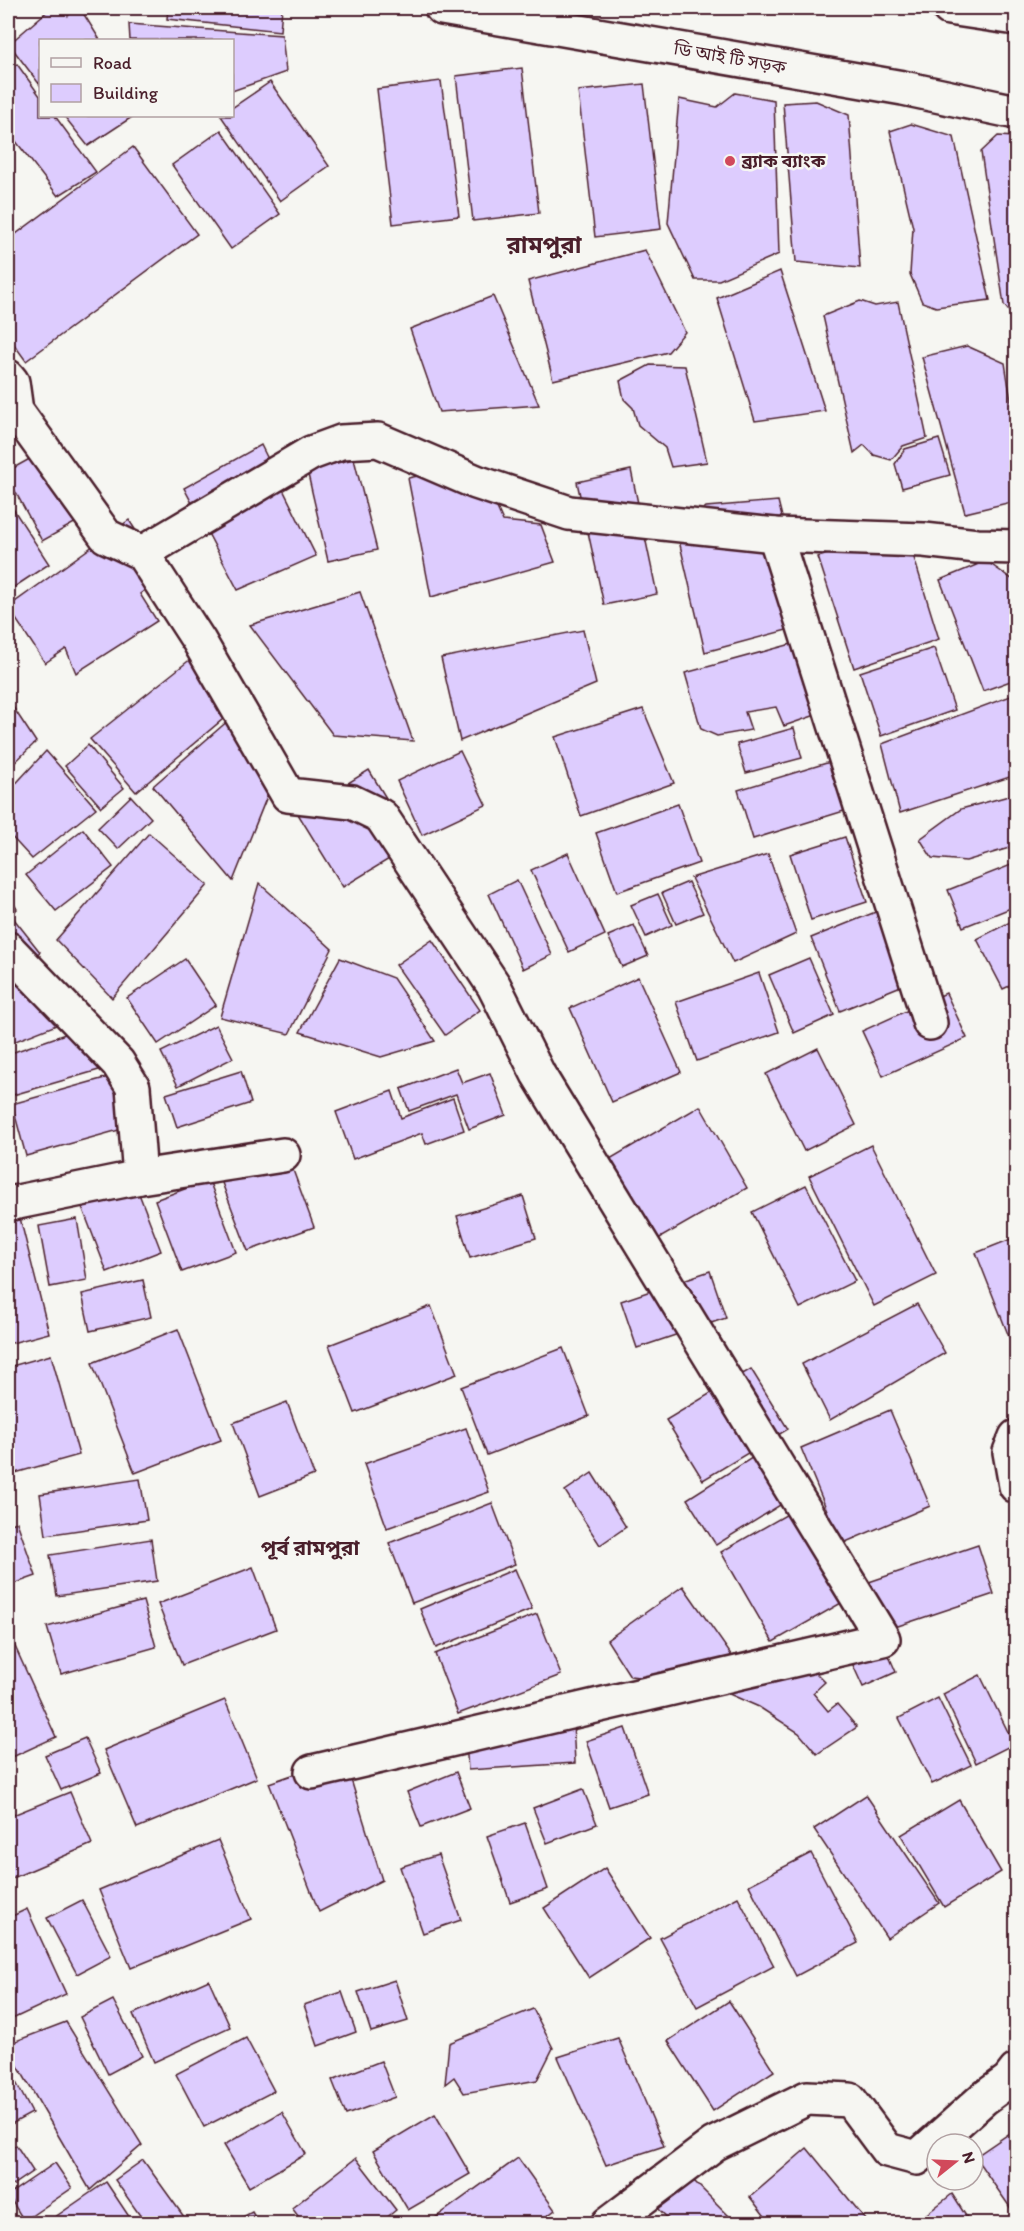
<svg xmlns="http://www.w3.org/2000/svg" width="1024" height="2231" font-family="Itim,'Noto Sans Bengali',sans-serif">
  <rect width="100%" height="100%" fill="#f6f6f2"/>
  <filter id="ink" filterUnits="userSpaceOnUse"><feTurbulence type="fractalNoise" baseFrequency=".0167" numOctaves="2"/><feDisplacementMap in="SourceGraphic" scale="12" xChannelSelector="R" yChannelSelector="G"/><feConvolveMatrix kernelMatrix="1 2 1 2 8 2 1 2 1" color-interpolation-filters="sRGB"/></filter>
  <g filter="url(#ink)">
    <!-- building -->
    <g fill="#ddccfe" stroke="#4a1f2b" stroke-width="1.5">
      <polygon points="51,8 65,8 68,16 76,8 80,8 100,40 40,40 40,85 9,44"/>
      <polygon points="168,8 282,8 280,31 167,19"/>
      <polygon points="129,24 282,35 286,72 232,91 232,40 130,40"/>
      <polygon points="17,64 40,96 40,116 55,116 96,172 58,196 8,131 8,71"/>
      <polygon points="522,68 539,213 473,221 456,76"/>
      <polygon points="441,81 459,216 393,224 377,89"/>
      <polygon points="270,82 329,166 280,201 221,116 232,116 232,108"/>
      <polygon points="644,84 661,229 595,237 578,91"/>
      <polygon points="735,93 774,100 779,254 719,280 695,280 668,223 679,99 717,107"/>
      <polygon points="816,101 849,115 860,268 796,262 783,103"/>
      <polygon points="64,116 132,116 132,117 88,146"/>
      <polygon points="911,124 954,137 990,300 936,307 922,302 910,274 913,228 890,131"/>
      <polygon points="221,130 280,214 231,249 172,165"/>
      <polygon points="998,136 1016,137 1016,320 1004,305 981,152"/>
      <polygon points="133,147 197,234 26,361 8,336 8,240"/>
      <polygon points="645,250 685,332 668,352 553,380 528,281"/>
      <polygon points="780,271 825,411 755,421 717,298"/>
      <polygon points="493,296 539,405 439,412 410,329"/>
      <polygon points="860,301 875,306 898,302 927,438 903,446 891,460 874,455 864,445 854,453 823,316"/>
      <polygon points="967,346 1005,363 1016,432 1016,501 965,513 922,357"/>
      <polygon points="650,365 685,366 707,462 671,467 665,448 638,425 633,408 624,399 620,381"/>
      <polygon points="939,439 950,475 902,488 895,464 905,449"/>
      <polygon points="60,442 98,510 42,541 8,478 8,471"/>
      <polygon points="261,445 316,556 238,590 184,488"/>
      <polygon points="354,459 377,550 328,561 307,470"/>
      <polygon points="477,464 503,521 541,525 555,562 431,597 408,478"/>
      <polygon points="631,470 657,594 604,605 577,482"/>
      <polygon points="8,501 49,564 8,591"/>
      <polygon points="778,501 809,624 705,652 677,532 706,507"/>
      <polygon points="129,520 164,575 140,594 157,621 76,673 66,649 45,663 8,607"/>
      <polygon points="892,537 911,548 939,639 854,668 818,557"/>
      <polygon points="986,561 1016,582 1016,679 983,691 940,580"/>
      <polygon points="360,592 413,741 333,735 250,625"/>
      <polygon points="583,630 596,684 460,741 441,658"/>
      <polygon points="810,639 836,708 784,726 776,707 745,712 751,730 717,736 701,729 685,673"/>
      <polygon points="934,648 955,710 881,736 860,672"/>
      <polygon points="192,658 229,714 136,792 90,739"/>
      <polygon points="1016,694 1016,775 900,813 882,744"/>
      <polygon points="9,701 36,742 8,769 8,702"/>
      <polygon points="245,706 284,754 233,881 153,786"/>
      <polygon points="643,709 674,783 581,816 555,737"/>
      <polygon points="794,728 802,758 746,773 737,744"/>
      <polygon points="88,745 124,788 101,807 65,766"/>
      <polygon points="46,751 96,808 32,859 8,833 8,792"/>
      <polygon points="460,751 486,805 422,835 397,781"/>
      <polygon points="830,762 844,811 753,839 738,790"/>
      <polygon points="369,770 414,844 343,887 298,814"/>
      <polygon points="1016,794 1016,846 966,861 932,858 920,839 961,809"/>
      <polygon points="131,796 151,818 118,849 98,828"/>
      <polygon points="678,804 699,863 617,892 596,833"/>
      <polygon points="83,829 113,867 56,911 26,875"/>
      <polygon points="149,833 208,885 112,998 56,940"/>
      <polygon points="845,837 867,902 811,920 790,854"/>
      <polygon points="568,853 605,935 569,952 531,870"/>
      <polygon points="768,854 796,934 733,963 691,878"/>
      <polygon points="1016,863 1016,906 963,927 948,890"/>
      <polygon points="517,880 552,955 523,969 489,894"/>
      <polygon points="688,882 703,913 676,924 662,893"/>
      <polygon points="259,883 332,949 289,1034 220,1017"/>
      <polygon points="8,894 17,909 8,917"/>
      <polygon points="658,894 672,925 646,937 631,905"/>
      <polygon points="883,909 913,981 840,1011 811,938"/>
      <polygon points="14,919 40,952 8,978 8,924"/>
      <polygon points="1016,919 1016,983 1003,989 977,939"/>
      <polygon points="634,925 648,956 622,967 608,936"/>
      <polygon points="432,940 480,1010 445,1035 396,965"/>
      <polygon points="340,958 393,978 435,1041 381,1057 300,1032"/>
      <polygon points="809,958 834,1015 794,1033 769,975"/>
      <polygon points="185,959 216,1005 158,1044 127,998"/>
      <polygon points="46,964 82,1015 8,1044 8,991"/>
      <polygon points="759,973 779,1032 697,1061 676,1002"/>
      <polygon points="638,977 681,1072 612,1102 570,1008"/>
      <polygon points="946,993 967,1038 883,1076 862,1031"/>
      <polygon points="91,1025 116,1065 13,1095 8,1076 8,1054"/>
      <polygon points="216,1025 233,1058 178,1086 161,1052"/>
      <polygon points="818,1048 856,1125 804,1151 766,1074"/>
      <polygon points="456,1068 462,1083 490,1073 506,1115 469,1129 456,1094 409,1111 401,1089"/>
      <polygon points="241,1071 251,1103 177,1127 166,1094"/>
      <polygon points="112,1076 126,1128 26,1156 12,1104"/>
      <polygon points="392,1091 401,1118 453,1098 464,1130 426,1144 422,1133 353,1159 336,1112"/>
      <polygon points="700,1106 747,1188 632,1254 586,1173"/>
      <polygon points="871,1145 936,1275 874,1306 809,1176"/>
      <polygon points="286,1151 314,1227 248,1251 219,1175"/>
      <polygon points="133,1178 161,1251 107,1272 79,1199"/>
      <polygon points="209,1180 236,1252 182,1272 155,1200"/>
      <polygon points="806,1185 855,1281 800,1308 752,1212"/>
      <polygon points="13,1190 49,1333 8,1344 8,1191"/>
      <polygon points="523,1196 536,1238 470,1258 457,1216"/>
      <polygon points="77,1219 87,1280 50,1287 39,1226"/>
      <polygon points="1016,1237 1016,1351 1015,1352 976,1253"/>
      <polygon points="710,1271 726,1318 637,1348 621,1301"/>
      <polygon points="143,1280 151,1317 90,1331 82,1294"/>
      <polygon points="917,1304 945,1353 830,1420 802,1364"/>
      <polygon points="431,1306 457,1374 355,1413 329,1345"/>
      <polygon points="178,1329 221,1440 135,1473 92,1363"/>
      <polygon points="563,1348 589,1416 487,1455 461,1387"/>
      <polygon points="51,1355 79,1455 8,1475 8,1367"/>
      <polygon points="751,1369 788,1429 703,1480 666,1420"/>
      <polygon points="287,1402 314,1475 260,1496 233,1423"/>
      <polygon points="890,1410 930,1506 841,1544 801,1448"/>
      <polygon points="466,1428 489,1492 387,1528 364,1464"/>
      <polygon points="777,1442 806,1489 716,1545 687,1499"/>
      <polygon points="592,1473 626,1527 600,1545 565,1491"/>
      <polygon points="140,1479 147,1520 46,1535 40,1494"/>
      <polygon points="492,1503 515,1564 412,1603 389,1543"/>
      <polygon points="805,1504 857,1594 773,1642 721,1552"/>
      <polygon points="17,1522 36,1576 8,1586 8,1525"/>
      <polygon points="151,1539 157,1581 57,1596 50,1555"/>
      <polygon points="978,1545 994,1594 883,1631 866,1583"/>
      <polygon points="253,1567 276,1629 182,1665 158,1604"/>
      <polygon points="515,1569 532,1609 436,1648 420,1609"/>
      <polygon points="683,1586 739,1666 714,1685 630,1676 607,1640"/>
      <polygon points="143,1601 156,1647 61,1674 47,1627"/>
      <polygon points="537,1614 561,1675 458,1714 435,1654"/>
      <polygon points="875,1624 896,1672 863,1687 841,1639"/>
      <polygon points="8,1631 56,1737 8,1759"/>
      <polygon points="791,1648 825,1682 813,1693 828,1711 837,1704 857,1727 817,1754 799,1733 759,1707 727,1693"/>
      <polygon points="980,1675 1014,1744 976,1763 943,1694"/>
      <polygon points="938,1698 971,1765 932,1784 899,1718"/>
      <polygon points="225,1700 257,1778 137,1828 104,1750"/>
      <polygon points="573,1722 575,1763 468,1770 465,1728"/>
      <polygon points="625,1728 648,1794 609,1807 586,1741"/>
      <polygon points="85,1738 101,1773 61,1790 45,1755"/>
      <polygon points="344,1757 382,1880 319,1912 269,1783"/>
      <polygon points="456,1772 470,1808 421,1827 407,1792"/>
      <polygon points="583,1789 597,1824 547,1843 533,1808"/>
      <polygon points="70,1792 92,1844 8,1880 8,1817"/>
      <polygon points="866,1795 939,1903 887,1938 814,1829"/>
      <polygon points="959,1800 1001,1872 944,1907 901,1835"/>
      <polygon points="525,1823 548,1889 510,1902 487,1836"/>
      <polygon points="218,1840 251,1919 131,1968 99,1890"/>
      <polygon points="811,1853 858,1943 796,1976 749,1885"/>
      <polygon points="438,1855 461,1920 423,1933 400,1867"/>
      <polygon points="605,1868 650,1938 589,1978 544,1908"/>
      <polygon points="738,1897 774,1966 697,2007 660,1938"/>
      <polygon points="82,1900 111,1956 77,1974 47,1918"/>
      <polygon points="27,1909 66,1994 8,2021 8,1918"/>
      <polygon points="209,1980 230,2027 154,2062 133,2014"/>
      <polygon points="395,1980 408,2021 371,2032 358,1992"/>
      <polygon points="342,1992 356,2032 318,2046 304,2005"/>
      <polygon points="113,2000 142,2056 108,2074 80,2017"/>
      <polygon points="729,2001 774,2071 713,2111 668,2041"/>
      <polygon points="533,2009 553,2048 537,2080 464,2093 454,2077 445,2084 449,2043"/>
      <polygon points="66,2022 142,2145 90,2190 8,2049 8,2044"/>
      <polygon points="246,2038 274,2091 204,2127 176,2074"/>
      <polygon points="618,2038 664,2146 606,2165 558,2057"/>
      <polygon points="381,2061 395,2097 346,2115 332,2080"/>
      <polygon points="8,2067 32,2113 8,2126"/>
      <polygon points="282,2112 306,2154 249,2187 224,2145"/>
      <polygon points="435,2114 470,2174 408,2210 373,2151"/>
      <polygon points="1016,2129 1016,2212 1014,2213 975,2157"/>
      <polygon points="16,2145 33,2171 8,2188 8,2151"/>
      <polygon points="807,2148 866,2220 862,2224 771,2224 750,2197"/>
      <polygon points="356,2158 396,2210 379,2224 304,2224 292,2208"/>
      <polygon points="518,2158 555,2210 536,2224 439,2224 435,2218"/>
      <polygon points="143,2160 187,2221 184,2224 146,2224 115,2180"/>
      <polygon points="55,2163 72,2188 24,2221 8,2195"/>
      <polygon points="688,2175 737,2224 673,2224 657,2207"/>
      <polygon points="106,2182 134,2224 45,2224"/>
      <polygon points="952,2194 971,2224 914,2224"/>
      <polygon points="252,2212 259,2224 230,2224"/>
    </g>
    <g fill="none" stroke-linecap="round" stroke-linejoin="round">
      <!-- minor casing -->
      <g stroke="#4a1f2b" stroke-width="38">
        <g id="minor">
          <polyline points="8,377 12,382 16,411 106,536 142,553 199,641 288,795 352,802 381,816 494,986 538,1074 883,1639 312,1772"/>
          <polyline points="775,535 930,1023"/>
          <polyline points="142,553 311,453 341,442 378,440 476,482 569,513 775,535 924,540 977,546 1016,547"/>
          <polyline points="8,949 118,1063 133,1087 140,1177"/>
          <polyline points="8,1204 140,1177 283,1155"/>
          <polyline points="1016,1437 1010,1452 1016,1486"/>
          <polyline points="608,2224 714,2144 807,2098 850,2100 887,2150 917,2158 983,2099 1009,2080 1016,2071"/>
        </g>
      </g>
      <!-- major casing -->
      <g stroke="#4a1f2b" stroke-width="38">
        <g id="major">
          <polyline points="442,8 903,88 1016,112"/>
          <polyline points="949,8 1016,18"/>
        </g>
      </g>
      <!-- minor -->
      <use href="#minor" stroke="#f6f6f2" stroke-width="33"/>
      <!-- major -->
      <use href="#major" stroke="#f6f6f2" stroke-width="33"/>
    </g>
  </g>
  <!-- markers -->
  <circle fill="#d1495b" stroke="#f6f6f2" stroke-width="2" cx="730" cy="161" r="6"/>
  <g text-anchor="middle" stroke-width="5" stroke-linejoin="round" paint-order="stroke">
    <!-- street labels -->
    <g font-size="18" fill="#4a1f2b" stroke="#f6f6f2">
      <text transform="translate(730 58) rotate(10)" y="6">ডি আই টি সড়ক</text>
    </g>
    <!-- poi labels -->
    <g font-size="18" font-weight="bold" fill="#4a1f2b" stroke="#f6f6f2" text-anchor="start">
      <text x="742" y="167">ব্র্যাক ব্যাংক</text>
    </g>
    <!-- quarter labels -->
    <g font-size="21" font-weight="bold" fill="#4a1f2b" stroke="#f6f6f2">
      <text x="310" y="1555">পূর্ব রামপুরা</text>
    </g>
    <!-- district labels -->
    <g font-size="24" font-weight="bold" fill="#4a1f2b" stroke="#f6f6f2">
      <text x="544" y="253">রামপুরা</text>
    </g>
  </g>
  <!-- margin -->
  <rect width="1024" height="2231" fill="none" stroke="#f6f6f2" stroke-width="30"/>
  <rect x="15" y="15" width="994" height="2201" fill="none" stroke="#4a1f2b" stroke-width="2" filter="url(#ink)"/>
  <!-- legend -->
  <rect x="39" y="39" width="195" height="78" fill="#f6f6f2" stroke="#b1a0a2" stroke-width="1.5"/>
  <rect x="51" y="58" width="30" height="9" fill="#f6f6f2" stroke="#b1a0a2" stroke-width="1.5"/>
  <text x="93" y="69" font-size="18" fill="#4a1f2b">Road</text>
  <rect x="51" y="84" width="30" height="18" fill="#ddccfe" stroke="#b1a0a2" stroke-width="1.5"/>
  <text x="93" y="99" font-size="18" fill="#4a1f2b">Building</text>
  <!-- north arrow -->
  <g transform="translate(955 2162) rotate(72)"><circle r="28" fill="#f6f6f2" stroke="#b1a0a2" stroke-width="1.5"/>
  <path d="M0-4.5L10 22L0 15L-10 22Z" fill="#d1495b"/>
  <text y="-9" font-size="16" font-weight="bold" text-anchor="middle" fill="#4a1f2b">N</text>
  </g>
</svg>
